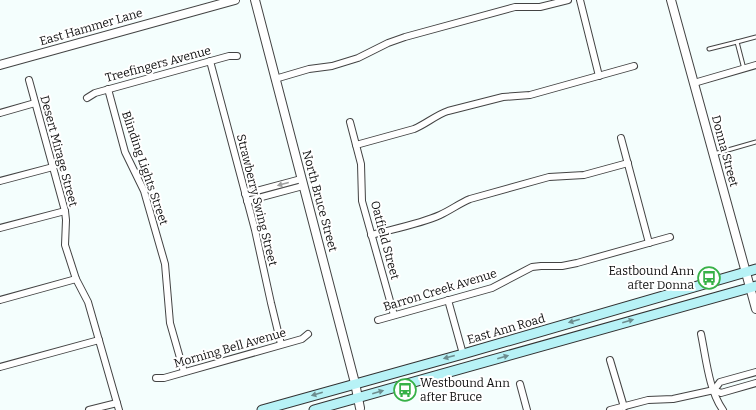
<svg xmlns="http://www.w3.org/2000/svg" width="756" height="410" font-family="Bitter,serif">
  <rect width="100%" height="100%" fill="#f4fefd"/>
  <g fill="none" stroke-linecap="round" stroke-linejoin="round">
    <!-- service casing -->
    <g stroke="#434343" stroke-width="5">
      <g id="service">
        <polyline points="709,49 737,42"/>
        <polyline points="744,69 737,42 756,37"/>
        <polyline points="714,154 756,142"/>
      </g>
    </g>
    <!-- minor casing -->
    <g stroke="#434343" stroke-width="8">
      <g id="minor">
        <polyline points="580,0 599,76"/>
        <polyline points="210,61 255,230 271,303 281,344"/>
        <polyline points="275,79 309,69 332,66 358,58 388,43 405,37 515,7 540,7 568,0"/>
        <polyline points="29,80 65,211 66,220 65,245 76,279 88,302 119,410"/>
        <polyline points="694,83 756,65"/>
        <polyline points="108,89 125,152 144,191 165,264 170,323 184,372"/>
        <polyline points="87,98 95,93 229,56 237,56"/>
        <polyline points="0,113 35,103"/>
        <polyline points="350,122 361,164 362,201 394,315"/>
        <polyline points="621,138 649,243"/>
        <path d="M356 145 414 129C426 124 436 115 448 111L503 97 530 95 634 66"/>
        <polyline points="0,181 53,167"/>
        <polyline points="245,194 301,179"/>
        <polyline points="247,201 303,186"/>
        <polyline points="0,228 65,211"/>
        <path d="M371 235C393 229 420 224 440 215 451 210 460 203 470 199L549 177 584 175 628 163"/>
        <polyline points="0,300 76,279"/>
        <polyline points="448,300 463,354"/>
        <polyline points="378,320 492,288 532,267 541,266 562,266 577,263 670,237"/>
        <path d="M701 334C706 358 709 391 723 410"/>
        <polyline points="610,360 624,407"/>
        <polyline points="0,367 99,340"/>
        <polyline points="156,378 164,378 302,339 308,334"/>
        <polyline points="520,384 527,410"/>
        <polyline points="714,390 720,382 756,372"/>
        <polyline points="89,410 117,403"/>
        <polyline points="610,410 648,400 673,399 714,390 721,393 756,383"/>
      </g>
    </g>
    <!-- tertiary casing -->
    <g stroke="#434343" stroke-width="10">
      <g id="tertiary">
        <polyline points="255,0 355,383 360,408"/>
        <polyline points="671,0 756,309"/>
        <polyline points="0,65 235,0"/>
      </g>
    </g>
    <!-- secondary casing -->
    <g stroke="#323232" stroke-width="11">
      <g id="secondary">
        <polyline points="262,410 463,354 756,269"/>
        <polyline points="314,410 756,286"/>
      </g>
    </g>
    <!-- service -->
    <use href="#service" stroke="#fff" stroke-width="3"/>
    <!-- minor -->
    <use href="#minor" stroke="#fff" stroke-width="6"/>
    <!-- tertiary -->
    <use href="#tertiary" stroke="#fff" stroke-width="8"/>
    <!-- secondary -->
    <use href="#secondary" stroke="#b7f2f6" stroke-width="9"/>
  </g>
  <!-- one-way arrows -->
  <defs><path id="oneway-solid" d="M-6-.8H1V-3.2L6.5 0L1 3.2V.8H-6Z"/></defs>
  <use fill="#9f9f9f" href="#oneway-solid" transform="translate(283 184) rotate(165)"/>
  <g fill="#6c8c8e">
    <use href="#oneway-solid" transform="translate(574 321) rotate(164)"/>
    <use href="#oneway-solid" transform="translate(628 321) rotate(-16)"/>
    <use href="#oneway-solid" transform="translate(449 357) rotate(165)"/>
    <use href="#oneway-solid" transform="translate(503 357) rotate(-16)"/>
    <use href="#oneway-solid" transform="translate(378 392) rotate(-16)"/>
    <use href="#oneway-solid" transform="translate(317 394) rotate(164)"/>
  </g>
  <!-- icons -->
  <defs>
    <g id="bus-ring" transform="scale(1.15)"><circle r="9.5" fill="#fff" stroke="#37b147" stroke-width="1.5"/><path d="M-5-6H5V4H4V6H2V4H-2V6H-4V4H-5ZM-3.5-4V0h7V-4ZM-3.5 1.2v1.5H-2V1.2ZM2 1.2v1.5H3.5V1.2Z" fill="#37b147"/></g>
  </defs>
  <g fill-rule="evenodd">
    <use href="#bus-ring" x="709" y="278"/>
    <use href="#bus-ring" x="405" y="390"/>
  </g>
  <g text-anchor="middle" stroke-width="4" stroke-linejoin="round" paint-order="stroke">
    <!-- street labels -->
    <g font-size="12" fill="#101010" stroke="#fff">
      <text transform="translate(91 27) rotate(-16)" y="4">East Hammer Lane</text>
      <text transform="translate(158 64) rotate(-15)" y="4">Treefingers Avenue</text>
      <text transform="translate(59 151) rotate(75)" y="4">Desert Mirage Street</text>
      <text transform="translate(725 151) rotate(75)" y="4">Donna Street</text>
      <text transform="translate(145 168) rotate(71)" y="4">Blinding Lights Street</text>
      <text transform="translate(257 200) rotate(76)" y="4">Strawberry Swing Street</text>
      <text transform="translate(320 201) rotate(75)" y="4">North Bruce Street</text>
      <text transform="translate(385 240) rotate(75)" y="4">Oatfield Street</text>
      <text transform="translate(440 290) rotate(-17)" y="4">Barron Creek Avenue</text>
      <text transform="translate(506 329) rotate(-16)" y="4">East Ann Road</text>
      <text transform="translate(230 348) rotate(-16)" y="4">Morning Bell Avenue</text>
    </g>
    <!-- poi labels -->
    <g font-size="12" fill="#101010" stroke="#fff" text-anchor="end">
      <text x="694" y="275">Eastbound Ann<tspan x="694" dy="14">after Donna</tspan></text>
      <text x="420" y="387" text-anchor="start">Westbound Ann<tspan x="420" dy="14">after Bruce</tspan></text>
    </g>
  </g>
</svg>
